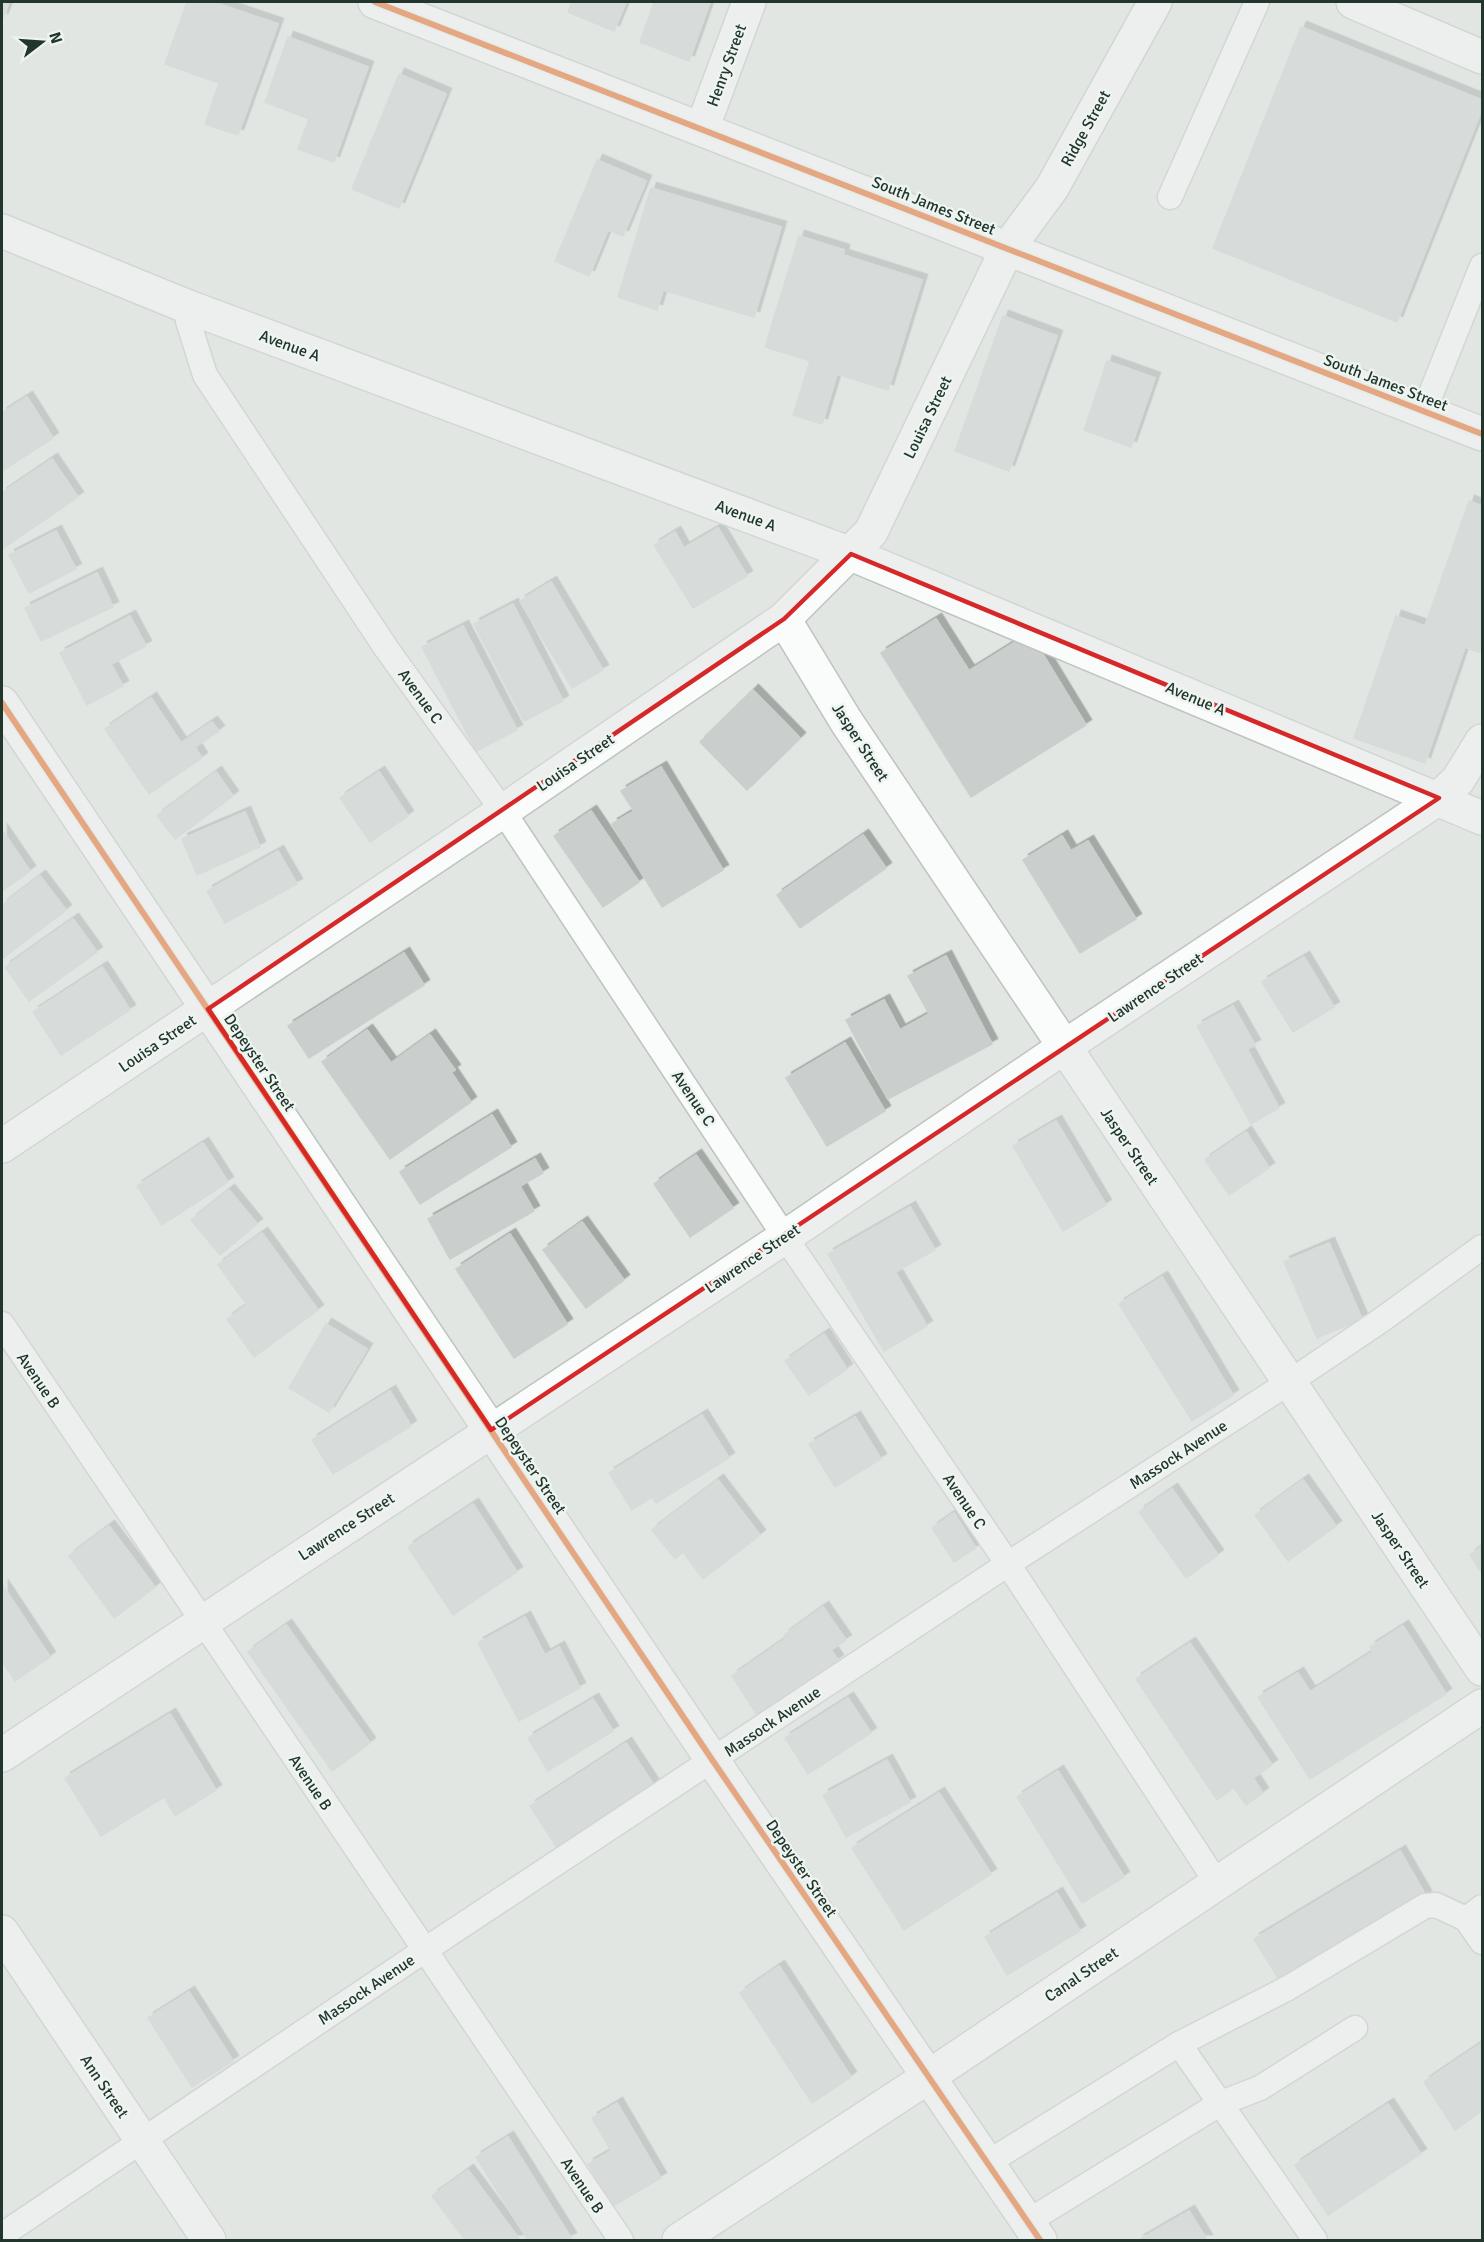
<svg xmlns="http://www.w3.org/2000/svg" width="1484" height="2242" font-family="Signika,sans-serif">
  <defs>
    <filter id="shadow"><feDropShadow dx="5.5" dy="-5.5" stdDeviation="0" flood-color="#0004"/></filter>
  </defs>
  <rect width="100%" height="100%" fill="#e1e6e3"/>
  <!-- building -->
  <g fill="#cacecc" stroke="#cacfcc" stroke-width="1.5" filter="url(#shadow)">
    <polygon points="2,2 9,2 2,20"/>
    <polygon points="187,2 213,2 278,24 238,135 205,124 219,83 165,64"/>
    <polygon points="572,2 626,2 614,31 568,12"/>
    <polygon points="654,2 710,2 689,61 640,42"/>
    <polygon points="1301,27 1482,100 1482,109 1397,322 1213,248"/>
    <polygon points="288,37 368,67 334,162 298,149 309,119 265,102"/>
    <polygon points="399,74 446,94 399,208 352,189"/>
    <polygon points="597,160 646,181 623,236 608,230 589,276 555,261"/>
    <polygon points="651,188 781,227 754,317 663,290 657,310 618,297"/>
    <polygon points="799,236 844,250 843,255 922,280 888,390 837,374 822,424 793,415 810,361 765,347"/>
    <polygon points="1003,316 1057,336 1009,471 955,451"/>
    <polygon points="1107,361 1155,378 1131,447 1084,430"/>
    <polygon points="27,397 53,438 2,471 2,413"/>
    <polygon points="52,459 78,497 2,549 2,493"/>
    <polygon points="1469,501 1482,506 1482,653 1465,647 1425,763 1354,738 1396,616 1425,626"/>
    <polygon points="718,528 747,576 693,608 654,545 675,532 684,548"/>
    <polygon points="56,531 76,569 29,593 9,555"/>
    <polygon points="97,573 113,607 41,641 25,608"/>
    <polygon points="551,582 603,670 572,688 520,601"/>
    <polygon points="513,604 563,701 524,721 474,624"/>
    <polygon points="130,616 146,646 111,664 123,686 87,705 60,653"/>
    <polygon points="936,619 969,671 1030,633 1086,725 971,797 881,653"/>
    <polygon points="463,626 517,730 476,751 422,647"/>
    <polygon points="753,690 800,738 747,790 700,742"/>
    <polygon points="151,698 181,743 212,722 219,731 195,747 202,758 149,794 105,729"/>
    <polygon points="661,767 723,870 662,907 612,824 634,811 621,791"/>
    <polygon points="216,772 233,796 175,839 157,816"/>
    <polygon points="379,772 408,816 370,842 340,798"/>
    <polygon points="591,811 639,882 603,907 554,836"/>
    <polygon points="245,812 260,847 197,875 182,839"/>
    <polygon points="2,830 30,871 2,891"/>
    <polygon points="863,835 886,868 800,928 777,895"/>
    <polygon points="1062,836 1071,851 1088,841 1136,919 1080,953 1023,860"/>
    <polygon points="278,851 297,884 225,923 207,891"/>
    <polygon points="40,876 66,910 2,959 2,905"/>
    <polygon points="73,919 97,952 29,1001 5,967"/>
    <polygon points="404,953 424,985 309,1058 288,1026"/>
    <polygon points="946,956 992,1044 888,1099 846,1020 884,1000 900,1030 929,1014 908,976"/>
    <polygon points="1304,957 1334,1007 1293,1032 1262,982"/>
    <polygon points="102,967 130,1010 61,1055 33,1012"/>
    <polygon points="1233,1006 1255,1045 1247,1049 1279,1108 1251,1124 1197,1026"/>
    <polygon points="367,1030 391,1063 430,1035 455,1070 451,1072 471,1102 390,1159 322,1062"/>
    <polygon points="845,1043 885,1111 827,1146 786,1078"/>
    <polygon points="492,1115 511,1147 420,1204 400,1172"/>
    <polygon points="1056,1121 1106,1205 1063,1231 1013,1146"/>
    <polygon points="1246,1132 1269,1168 1229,1195 1205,1160"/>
    <polygon points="203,1143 228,1182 162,1225 137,1186"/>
    <polygon points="696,1155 733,1208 690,1237 654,1184"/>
    <polygon points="535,1159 543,1173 520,1186 534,1211 450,1259 428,1219"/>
    <polygon points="229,1190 257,1224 220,1255 191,1220"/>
    <polygon points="910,1207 935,1250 895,1272 927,1326 884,1351 828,1254"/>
    <polygon points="582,1222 624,1280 586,1308 543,1250"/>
    <polygon points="262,1233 318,1310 254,1357 227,1319 247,1305 218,1265"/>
    <polygon points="510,1234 567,1324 514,1358 456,1269"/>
    <polygon points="1329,1243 1362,1319 1317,1338 1284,1262"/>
    <polygon points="1162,1277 1233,1395 1192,1421 1119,1304"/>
    <polygon points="326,1324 367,1349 329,1412 289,1388"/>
    <polygon points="824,1334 847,1369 809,1395 785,1361"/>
    <polygon points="390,1391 411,1426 333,1474 312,1440"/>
    <polygon points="702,1415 729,1458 656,1503 652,1497 632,1510 609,1473"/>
    <polygon points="855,1417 881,1459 835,1487 809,1444"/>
    <polygon points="718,1480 760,1535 703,1579 683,1552 675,1559 652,1530"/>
    <polygon points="1303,1480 1336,1526 1288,1561 1255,1515"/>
    <polygon points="1172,1489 1218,1555 1186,1578 1139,1512"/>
    <polygon points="473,1504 517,1572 453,1615 408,1547"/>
    <polygon points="954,1513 976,1548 954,1562 932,1528"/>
    <polygon points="109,1526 155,1587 114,1618 69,1556"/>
    <polygon points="1482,1546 1482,1574 1470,1555"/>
    <polygon points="3,1586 50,1657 15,1681 2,1661"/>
    <polygon points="823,1607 846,1640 831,1650 838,1660 757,1715 732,1676 785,1639 784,1635"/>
    <polygon points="525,1617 545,1655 559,1647 580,1688 519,1721 478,1643"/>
    <polygon points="286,1625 370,1743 332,1771 248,1652"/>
    <polygon points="1403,1626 1446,1694 1310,1779 1258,1697 1298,1673 1310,1692 1373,1652 1370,1647"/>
    <polygon points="1190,1643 1272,1765 1253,1778 1263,1793 1246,1805 1234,1788 1217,1800 1136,1679"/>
    <polygon points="848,1698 871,1733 808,1774 785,1738"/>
    <polygon points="593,1699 613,1731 548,1771 528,1738"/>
    <polygon points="170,1714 216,1790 175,1816 164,1797 101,1836 65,1778"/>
    <polygon points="626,1743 655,1787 559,1851 530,1806"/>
    <polygon points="887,1760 910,1802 846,1837 823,1795"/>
    <polygon points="1058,1771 1124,1877 1082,1903 1017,1797"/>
    <polygon points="939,1793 991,1874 904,1930 852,1848"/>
    <polygon points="1400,1851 1426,1896 1281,1983 1254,1939"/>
    <polygon points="1057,1893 1080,1931 1007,1975 985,1937"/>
    <polygon points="779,1966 851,2077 812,2103 740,1993"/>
    <polygon points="189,1992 233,2061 192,2087 148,2018"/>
    <polygon points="1482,2043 1482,2111 1455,2130 1424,2082"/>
    <polygon points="617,2103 661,2178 613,2206 588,2164 611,2151 592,2118"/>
    <polygon points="1388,2104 1421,2154 1328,2215 1295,2165"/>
    <polygon points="508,2137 571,2238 567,2240 528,2240 476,2157"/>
    <polygon points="468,2170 520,2240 465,2240 432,2196"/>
    <polygon points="1189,2211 1207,2240 1139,2240"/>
  </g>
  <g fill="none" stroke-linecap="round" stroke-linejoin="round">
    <!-- lane casing -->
    <g stroke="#bec3c0" stroke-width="27">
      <g id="lane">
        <polyline points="1170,197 1257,2"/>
        <polyline points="186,306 188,321 205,375 386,648 503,811 785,1237 1008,1564 1217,1883"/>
        <polyline points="1424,411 1482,266"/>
        <polyline points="2,1324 621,2240"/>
        <polyline points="1482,1907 1466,1919 1482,1942"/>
        <polyline points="1179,2044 1288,1988 1425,1906 1436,1905 1466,1919"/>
        <polyline points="987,2163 1179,2044 1315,2240"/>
        <polyline points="1027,2222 1221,2103 1260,2088 1355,2028"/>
        <polyline points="2,2235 425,1950 1008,1564 1288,1383 1380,1321 1482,1247"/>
      </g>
    </g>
    <!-- street casing -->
    <g stroke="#bec3c0" stroke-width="36">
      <g id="street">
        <polyline points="1353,2 1482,57"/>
        <polyline points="702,129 749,2"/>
        <polyline points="2,231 186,306 851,554 1482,818"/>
        <polyline points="784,619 846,721 1482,1669"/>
        <polyline points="2,1146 503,811 784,619 871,532 1007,249"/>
        <polyline points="2,1755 785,1237 1064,1047 1439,798 1458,780 1482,741"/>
        <polyline points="2,1932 209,2240"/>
        <polyline points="679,2240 928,2077 1482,1706"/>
      </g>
    </g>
    <!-- secondary casing -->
    <g stroke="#bdc3c0" stroke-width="36">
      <g id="secondary">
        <polyline points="375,2 1482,434"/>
        <polyline points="1007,249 1052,188 1155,2"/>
        <polyline points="2,703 713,1761 1040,2240"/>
      </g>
    </g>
    <!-- lane -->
    <use href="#lane" stroke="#fafbfb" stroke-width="24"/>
    <!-- street -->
    <use href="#street" stroke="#fafbfb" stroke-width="33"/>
    <!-- secondary -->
    <use href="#secondary" stroke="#fafbfb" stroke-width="33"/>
    <!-- cycleway casing -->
    <g stroke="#eef5f1" stroke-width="10">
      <g id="cycleway">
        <polyline points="375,2 1482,434"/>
        <polyline points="2,703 713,1761 1040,2240"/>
      </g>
    </g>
    <!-- cycleway -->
    <use href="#cycleway" stroke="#e8590c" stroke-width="6"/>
  </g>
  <!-- marked area -->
  <path d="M0 0H1484V2242H0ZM851 554 1439 798 491 1430 208 1009 784 619Z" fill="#e1e6e3" fill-opacity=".55" fill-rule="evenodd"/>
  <path fill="none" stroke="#d62828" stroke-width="4.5" stroke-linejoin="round" d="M851 554 1439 798 491 1430 208 1009 784 619Z"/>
  <g text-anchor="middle" stroke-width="5" stroke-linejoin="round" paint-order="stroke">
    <!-- street labels -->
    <g font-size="16" fill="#22362e" stroke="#eef5f1">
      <text transform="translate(726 65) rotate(-70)" y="6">Henry Street</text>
      <text transform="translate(1085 128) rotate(-61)" y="6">Ridge Street</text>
      <text transform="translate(934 205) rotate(22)" y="6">South James Street</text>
      <text transform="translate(290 345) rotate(20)" y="6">Avenue A</text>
      <text transform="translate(1386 382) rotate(21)" y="6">South James Street</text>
      <text transform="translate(927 417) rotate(-64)" y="6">Louisa Street</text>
      <text transform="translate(746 515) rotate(20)" y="6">Avenue A</text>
      <text transform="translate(421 696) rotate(54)" y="6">Avenue C</text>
      <text transform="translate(1196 698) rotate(23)" y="6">Avenue A</text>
      <text transform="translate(861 742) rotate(57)" y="6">Jasper Street</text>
      <text transform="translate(575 762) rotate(-34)" y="6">Louisa Street</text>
      <text transform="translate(1155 987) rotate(-34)" y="6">Lawrence Street</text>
      <text transform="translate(157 1043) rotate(-34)" y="6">Louisa Street</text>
      <text transform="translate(260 1062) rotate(56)" y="6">Depeyster Street</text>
      <text transform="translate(694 1098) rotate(56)" y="6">Avenue C</text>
      <text transform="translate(1130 1146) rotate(56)" y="6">Jasper Street</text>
      <text transform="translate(752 1258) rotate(-34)" y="6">Lawrence Street</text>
      <text transform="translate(39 1380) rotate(56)" y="6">Avenue B</text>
      <text transform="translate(1178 1454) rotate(-33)" y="6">Massock Avenue</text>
      <text transform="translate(531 1465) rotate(56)" y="6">Depeyster Street</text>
      <text transform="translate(965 1501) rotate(56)" y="6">Avenue C</text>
      <text transform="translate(346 1526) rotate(-33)" y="6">Lawrence Street</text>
      <text transform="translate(1401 1549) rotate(56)" y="6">Jasper Street</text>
      <text transform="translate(772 1721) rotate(-34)" y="6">Massock Avenue</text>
      <text transform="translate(311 1782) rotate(56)" y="6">Avenue B</text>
      <text transform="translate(802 1868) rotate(56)" y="6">Depeyster Street</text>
      <text transform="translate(1081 1974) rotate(-34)" y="6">Canal Street</text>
      <text transform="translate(366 1989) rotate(-34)" y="6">Massock Avenue</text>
      <text transform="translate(105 2086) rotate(56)" y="6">Ann Street</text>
      <text transform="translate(583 2185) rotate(56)" y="6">Avenue B</text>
    </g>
  </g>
  <!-- border -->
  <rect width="1484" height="2242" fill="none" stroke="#22362e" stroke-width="6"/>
  <!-- north arrow -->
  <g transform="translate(42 42) rotate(73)" stroke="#eef5f1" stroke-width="4.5" paint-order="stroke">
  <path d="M0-4.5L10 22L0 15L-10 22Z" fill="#22362e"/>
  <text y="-9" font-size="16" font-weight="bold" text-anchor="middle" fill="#22362e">N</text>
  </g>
</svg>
